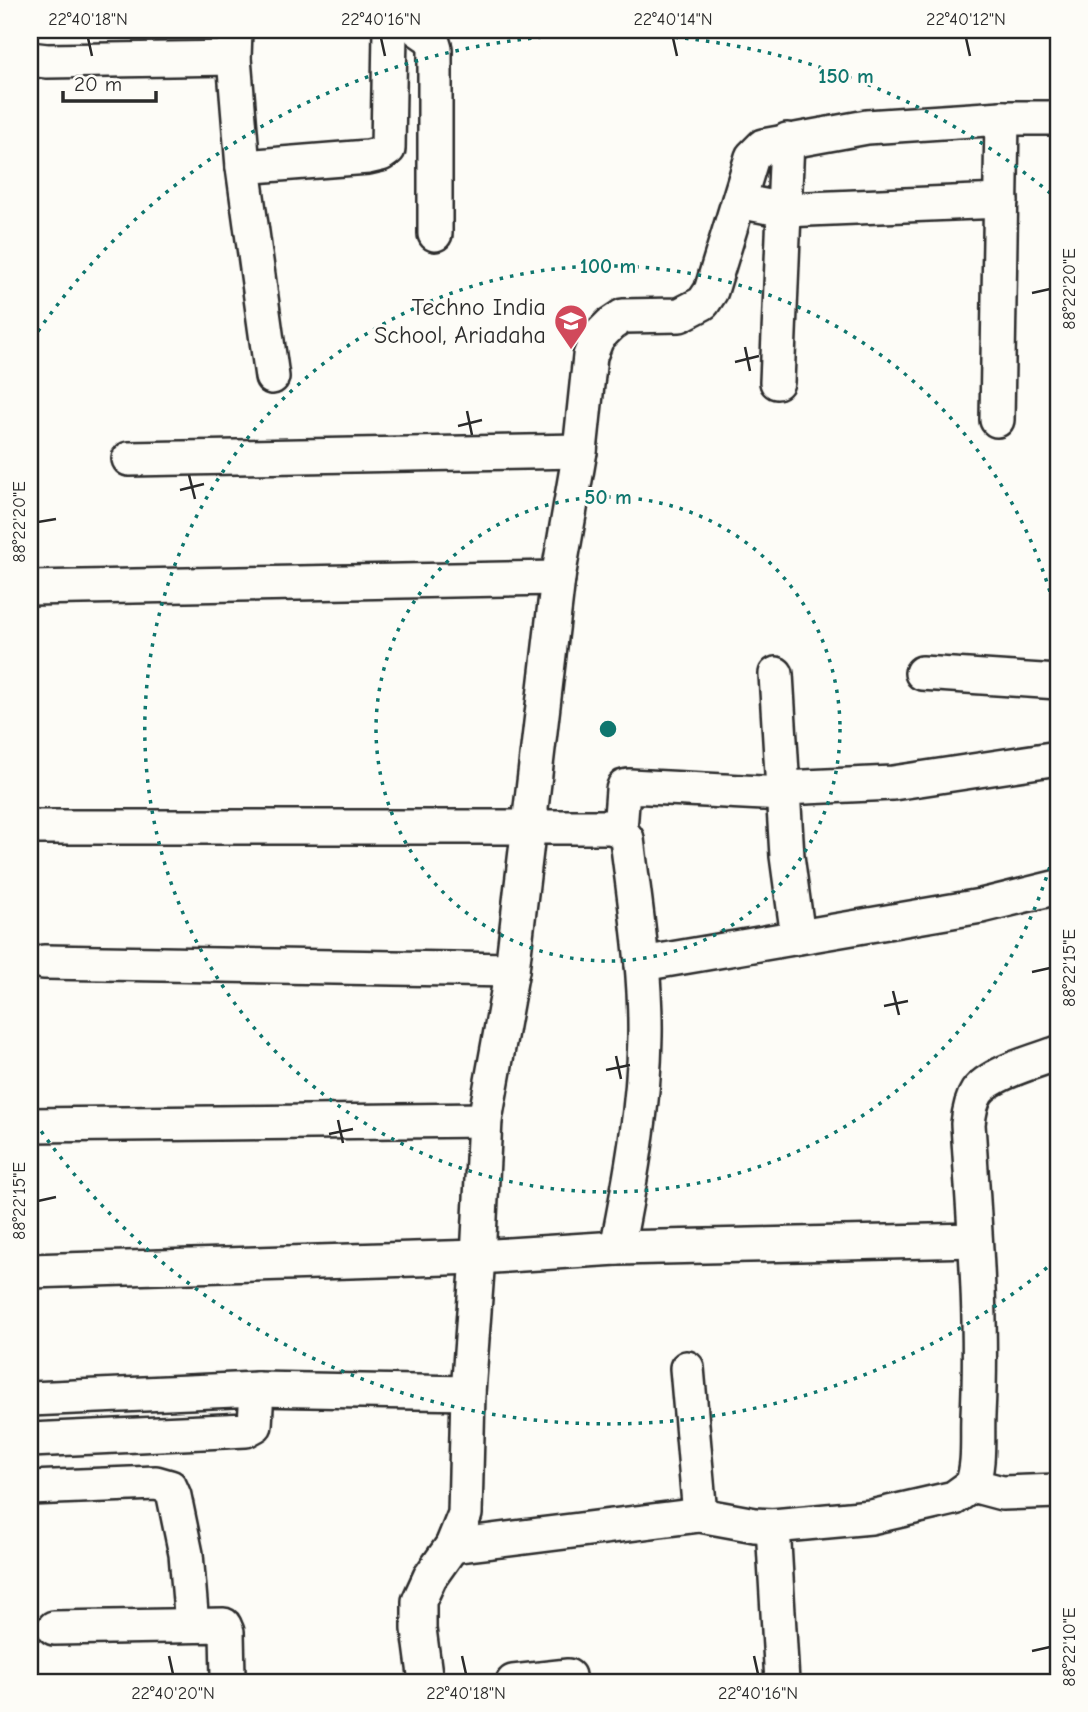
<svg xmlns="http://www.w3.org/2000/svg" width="1088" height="1712" font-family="'Comic Neue',sans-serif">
  <rect width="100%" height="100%" fill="#fdfcf7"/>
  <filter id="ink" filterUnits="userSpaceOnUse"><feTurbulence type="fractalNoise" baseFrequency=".0143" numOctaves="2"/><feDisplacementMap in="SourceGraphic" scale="14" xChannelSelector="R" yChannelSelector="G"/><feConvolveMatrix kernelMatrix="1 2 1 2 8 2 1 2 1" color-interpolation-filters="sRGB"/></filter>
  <g filter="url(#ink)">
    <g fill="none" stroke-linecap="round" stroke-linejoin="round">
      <!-- minor casing -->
      <g stroke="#2b2b2b" stroke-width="38">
        <g id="minor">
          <polyline points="235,30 234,58 243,167 272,377"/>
          <polyline points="419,30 432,39 435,49 435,234"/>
          <polyline points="30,59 47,61 234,58"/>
          <polyline points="243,167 368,157 381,154 388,149 390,30"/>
          <polyline points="739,201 784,210 1001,201"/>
          <polyline points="777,382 787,140"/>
          <polyline points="997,420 1002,118"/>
          <polyline points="129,459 580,451"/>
          <polyline points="30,588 558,578"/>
          <polyline points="922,673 1058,682"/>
          <polyline points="776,674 787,856 798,937"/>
          <polyline points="783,788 893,783 1058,758"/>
          <path d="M30 827H610L620 830 627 839C635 904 646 971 645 1036 644 1107 631 1178 617 1248"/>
          <polyline points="620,830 623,790 624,787 629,786 783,794"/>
          <polyline points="44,962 512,970"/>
          <polyline points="642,964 981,906 1058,887"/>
          <polyline points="30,1125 485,1120"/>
          <polyline points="30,1271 478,1257 617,1248 975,1240"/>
          <polyline points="687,1368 700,1515"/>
          <polyline points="30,1399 257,1389 468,1393"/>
          <polyline points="30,1440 246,1430 255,1425 257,1389"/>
          <polyline points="972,1485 1002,1493 1058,1491"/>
          <polyline points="30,1488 156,1483 170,1487 174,1496 186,1554 192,1625"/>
          <polyline points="773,1526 782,1682"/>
          <path d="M452 1546 700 1515 755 1525 773 1526 871 1517 954 1498 972 1485C980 1464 977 1438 978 1415 983 1319 974 1221 968 1124 969 1114 971 1101 977 1092 990 1073 1037 1061 1058 1053"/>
          <polyline points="54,1628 224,1625 227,1632 228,1677 230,1682"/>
          <polyline points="426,1682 419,1629 419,1601 430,1577 452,1546 465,1514 468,1393 478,1257 485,1120 512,970 558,578 580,451 590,356 597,338 611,324 623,316 680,315 703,303 711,291 752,157 763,146 867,127 1002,118 1058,118"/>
          <polyline points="513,1682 568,1676"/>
        </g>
      </g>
      <!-- minor -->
      <use href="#minor" stroke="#fdfcf7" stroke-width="33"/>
    </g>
  </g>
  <!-- ticks -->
  <path fill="none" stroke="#2b2b2b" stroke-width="2.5" d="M88 38 92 56M381 38 385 56M673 38 677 56M966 38 970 56M1032 293 1050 289M745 347 750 371M735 362 759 356M467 411 472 435M458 426 482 420M189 475 195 499M180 490 204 484M38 522 56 519M1032 972 1050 968M893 991 899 1015M884 1006 908 1001M616 1056 621 1079M606 1070 630 1065M338 1120 343 1143M329 1134 353 1129M38 1201 56 1197M1032 1651 1050 1647M169 1656 173 1674M462 1656 466 1674M754 1656 758 1674"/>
  <!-- distance rings -->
  <g fill="none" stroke="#0f766e" stroke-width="3.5" stroke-dasharray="3.5 7">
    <circle cx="608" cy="729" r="232"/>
    <path d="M1058 837A463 463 0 1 1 1058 621"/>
    <path d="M1055 1261A695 695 0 0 1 32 1118M32 340A695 695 0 0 1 1055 197"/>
  </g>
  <!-- icons -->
  <defs>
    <g id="school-pin" transform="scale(1.75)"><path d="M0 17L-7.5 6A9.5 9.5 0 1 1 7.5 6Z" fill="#d1495b" stroke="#fdfcf7"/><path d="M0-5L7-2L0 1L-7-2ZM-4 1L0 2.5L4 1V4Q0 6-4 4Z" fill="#fff"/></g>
  </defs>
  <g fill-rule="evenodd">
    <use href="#school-pin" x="571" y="321"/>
  </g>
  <g text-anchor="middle" stroke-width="6" stroke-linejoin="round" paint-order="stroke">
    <!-- poi labels -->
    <g font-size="24" fill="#2b2b2b" stroke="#fdfcf7" text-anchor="end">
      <text x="546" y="315">Techno India<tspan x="546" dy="28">School, Ariadaha</tspan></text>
    </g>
  </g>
  <circle cx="608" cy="729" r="10" fill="#0f766e" stroke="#fdfcf7" stroke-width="3.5"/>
  <g font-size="21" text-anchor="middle" font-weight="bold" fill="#0f766e" stroke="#fdfcf7" stroke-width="6" stroke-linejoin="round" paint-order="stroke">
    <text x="846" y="83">150 m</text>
    <text x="608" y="273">100 m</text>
    <text x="608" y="504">50 m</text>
  </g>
  <!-- margin -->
  <rect width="1088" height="1712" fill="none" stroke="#fdfcf7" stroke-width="77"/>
  <!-- scale -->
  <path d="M63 91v10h93v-10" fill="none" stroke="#2b2b2b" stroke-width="3.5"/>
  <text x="74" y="91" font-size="21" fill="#2b2b2b" stroke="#fdfcf7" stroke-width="5" paint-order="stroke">20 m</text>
  <rect x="38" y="38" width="1012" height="1636" fill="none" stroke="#2b2b2b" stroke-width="2.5"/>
  <g font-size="18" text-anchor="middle" fill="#2b2b2b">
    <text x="88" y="25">22°40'18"N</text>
    <text x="381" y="25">22°40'16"N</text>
    <text x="673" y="25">22°40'14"N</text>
    <text x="966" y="25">22°40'12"N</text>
    <text transform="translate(1069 289) rotate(-90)" y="6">88°22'20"E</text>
    <text transform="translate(19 522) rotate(-90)" y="6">88°22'20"E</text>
    <text transform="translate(1069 968) rotate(-90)" y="6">88°22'15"E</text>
    <text transform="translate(19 1201) rotate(-90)" y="6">88°22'15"E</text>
    <text transform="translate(1069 1647) rotate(-90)" y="6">88°22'10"E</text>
    <text x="173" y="1699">22°40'20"N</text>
    <text x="466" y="1699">22°40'18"N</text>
    <text x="758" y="1699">22°40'16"N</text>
  </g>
</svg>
